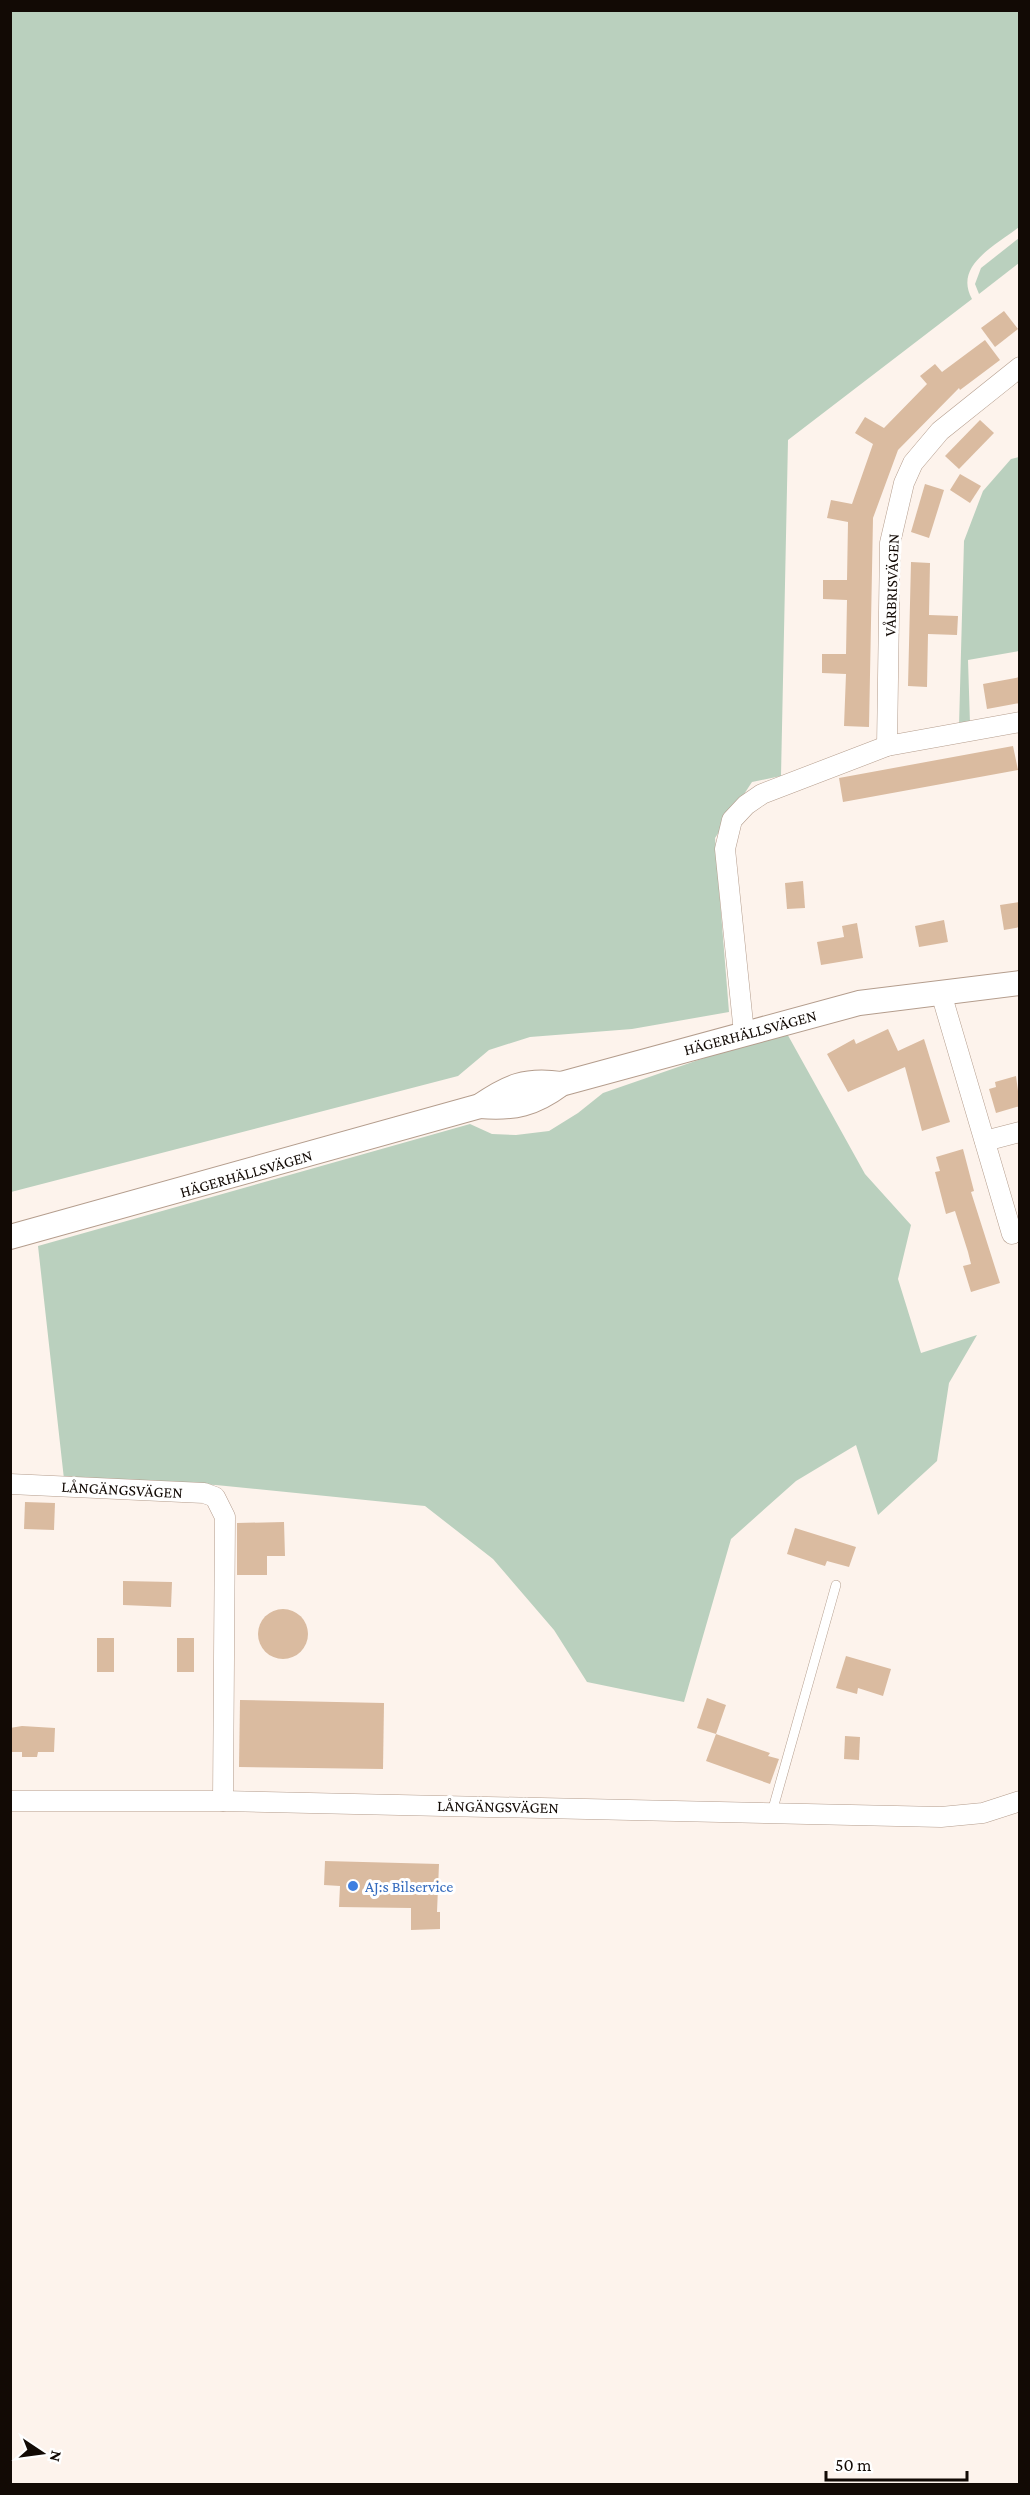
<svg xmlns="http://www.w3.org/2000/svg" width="1030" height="2495" font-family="'Crimson Pro',serif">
  <rect width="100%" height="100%" fill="#fdf3ec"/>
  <!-- green -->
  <g fill="#bad0be">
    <path d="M10 11H1019V227C997 245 953 265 972 299L788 440 781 776 752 782 715 838 729 1012 632 1029 530 1037 489 1050 458 1076 11 1192Z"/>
    <polygon points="1019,238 1019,263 979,294 975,284 981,268"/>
    <polygon points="1019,457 1019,651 968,660 970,724 959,726 964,541 983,491 1011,459"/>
    <polygon points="785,1030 865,1174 911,1225 898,1279 921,1353 977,1335 949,1383 937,1461 878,1515 856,1445 796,1481 731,1539 684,1702 587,1682 554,1630 493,1559 425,1506 216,1485 64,1479 38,1246 470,1124 492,1134 516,1135 549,1131 578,1113 603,1093"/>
  </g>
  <!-- building -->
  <g fill="#dabba0">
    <polygon points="1004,311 1018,329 995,347 981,328"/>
    <polygon points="985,340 1000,360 960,390 959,388 898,450 873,518 869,727 844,726 846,674 822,673 822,654 846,654 847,600 823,599 823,580 847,580 848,522 827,518 831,500 852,504 873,444 855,433 865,417 884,428 927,384 920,376 935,364 942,372"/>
    <polygon points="980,420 994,433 959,469 945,456"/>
    <polygon points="960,474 981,486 970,503 950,490"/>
    <polygon points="925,484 944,490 929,538 911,532"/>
    <polygon points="911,562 930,563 929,615 958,616 957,635 928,634 927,687 908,686"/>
    <polygon points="1020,677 1020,703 987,709 983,684"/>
    <polygon points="1013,746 1018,770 843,802 839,778"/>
    <polygon points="803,881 805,908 787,909 785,883"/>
    <polygon points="1020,902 1020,927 1004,930 1000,905"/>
    <polygon points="944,920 948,942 919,947 915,926"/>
    <polygon points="857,923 863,958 821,965 817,942 844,937 842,926"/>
    <polygon points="888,1029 898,1051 924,1039 950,1122 922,1131 905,1067 848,1092 827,1054 854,1039 856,1044"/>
    <polygon points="1016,1076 1020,1106 996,1113 989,1089 996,1087 995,1082"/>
    <polygon points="963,1149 974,1191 971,1192 1000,1283 971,1292 963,1266 971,1264 968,1252 955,1211 946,1214 935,1172 940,1171 936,1157"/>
    <polygon points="25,1502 55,1503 54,1530 24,1529"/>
    <polygon points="284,1522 285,1556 267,1556 267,1575 237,1575 237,1523"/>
    <polygon points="795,1528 856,1547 849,1567 827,1561 825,1566 787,1554"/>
    <polygon points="123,1581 172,1582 171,1607 123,1605"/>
    <circle cx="283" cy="1634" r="25"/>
    <rect x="97" y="1638" width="17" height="34"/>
    <rect x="177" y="1638" width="17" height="34"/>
    <polygon points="846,1656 891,1669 883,1696 858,1688 857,1694 836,1688"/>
    <polygon points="707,1698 726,1705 716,1734 770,1753 768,1756 779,1759 770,1784 706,1761 716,1734 697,1728"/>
    <polygon points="240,1700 384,1703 383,1769 239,1767"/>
    <polygon points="22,1726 55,1728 54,1752 38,1752 37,1757 22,1757 22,1752 10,1752 10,1728"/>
    <polygon points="845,1736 860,1737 859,1760 844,1759"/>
    <polygon points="325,1861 439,1864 437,1912 440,1912 440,1929 411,1930 411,1908 339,1907 340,1886 324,1885"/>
  </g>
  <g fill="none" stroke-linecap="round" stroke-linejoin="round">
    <!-- service casing -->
    <g stroke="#b49d8d" stroke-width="10">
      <polyline id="service" points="772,1812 836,1585"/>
    </g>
    <!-- minor casing -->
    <g stroke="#b49d8d" stroke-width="21">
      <g id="minor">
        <polyline points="887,746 890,543 904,483 913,463 940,431 1020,367"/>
        <polyline points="941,993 1012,1234"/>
        <polyline points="744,1033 725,849 732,820 746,805 762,794 887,746 1020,722"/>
        <polyline points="985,1141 1020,1132"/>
        <polyline points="10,1484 204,1493 215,1497 225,1517 223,1801"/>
        <polyline points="10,1801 223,1801 941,1817 983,1813 1020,1801"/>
      </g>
    </g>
    <!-- tertiary casing -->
    <g stroke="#b49d8d" stroke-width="26">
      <g id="tertiary">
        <path d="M480 1106C514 1109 534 1104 561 1084L859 1003 1020 983"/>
        <path d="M10 1237 480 1106C509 1086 526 1079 561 1084"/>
      </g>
    </g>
    <!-- service -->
    <use href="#service" stroke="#fff" stroke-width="9"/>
    <!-- minor -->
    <use href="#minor" stroke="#fff" stroke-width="20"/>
    <!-- tertiary -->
    <use href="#tertiary" stroke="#fff" stroke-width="24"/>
  </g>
  <!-- markers -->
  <circle fill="#3f7fe0" stroke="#fff" stroke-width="2" cx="353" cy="1886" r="6"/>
  <g text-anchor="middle" stroke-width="6" stroke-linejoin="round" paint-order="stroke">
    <!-- street labels -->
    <g font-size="16" fill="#120a05" stroke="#fff">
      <text transform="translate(891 585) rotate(-88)" y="6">VÅRBRISVÄGEN</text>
      <text transform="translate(750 1032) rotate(-15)" y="6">HÄGERHÄLLSVÄGEN</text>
      <text transform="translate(246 1173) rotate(-16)" y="6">HÄGERHÄLLSVÄGEN</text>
      <text transform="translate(122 1489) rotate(3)" y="6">LÅNGÄNGSVÄGEN</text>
      <text transform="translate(498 1806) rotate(1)" y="6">LÅNGÄNGSVÄGEN</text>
    </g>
    <!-- shop labels -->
    <g font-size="16" fill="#366cbe" stroke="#fff" text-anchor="start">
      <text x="365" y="1892">AJ:s Bilservice</text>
    </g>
  </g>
  <!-- border -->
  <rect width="1030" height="2495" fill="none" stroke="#120a05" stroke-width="24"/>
  <!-- north arrow -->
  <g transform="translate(42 2453) rotate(103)" stroke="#ffffff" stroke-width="4.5" paint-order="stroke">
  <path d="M0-4.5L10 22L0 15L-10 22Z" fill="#120a05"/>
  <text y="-9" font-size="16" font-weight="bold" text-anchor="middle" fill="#120a05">N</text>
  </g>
  <!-- scale -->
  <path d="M826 2471v9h141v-9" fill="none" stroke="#120a05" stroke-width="3"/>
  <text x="835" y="2471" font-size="18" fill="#120a05" stroke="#ffffff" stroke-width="4.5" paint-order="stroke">50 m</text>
</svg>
